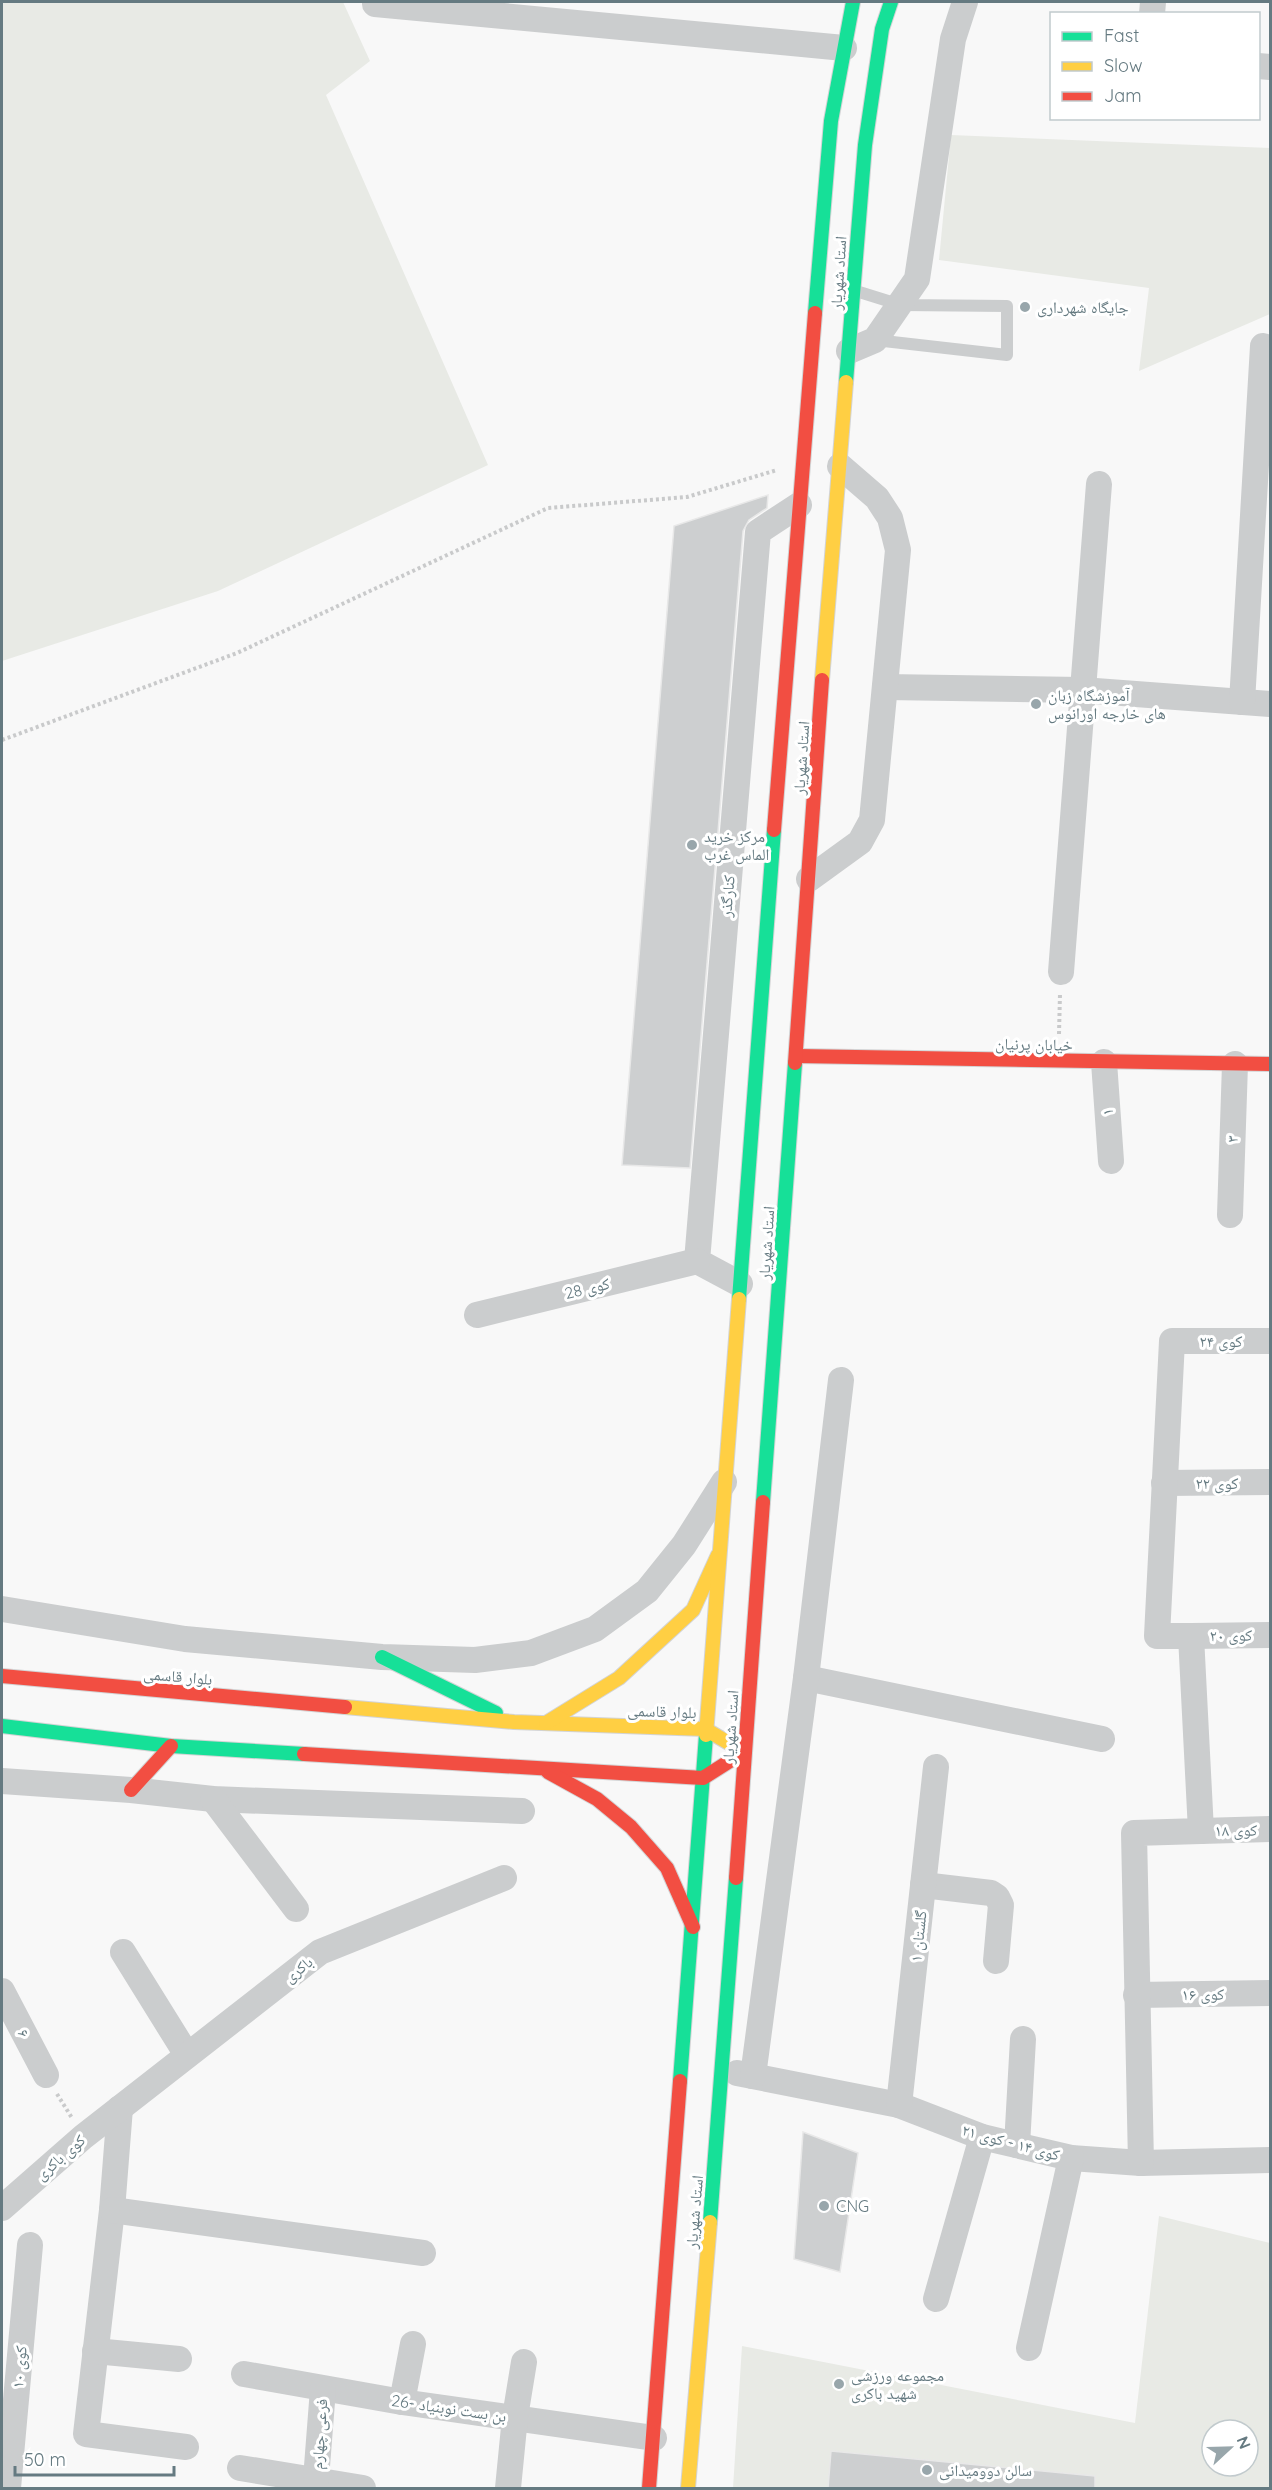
<svg xmlns="http://www.w3.org/2000/svg" width="1272" height="2490" font-family="Quicksand,'Noto Naskh Arabic',sans-serif">
  <rect width="100%" height="100%" fill="#f8f8f8"/>
  <!-- green -->
  <g fill="#e8eae5" fill-rule="evenodd">
    <polygon points="2,2 343,2 370,61 326,95 488,465 218,591 2,661"/>
    <polygon points="951,135 1270,148 1270,314 1139,371 1149,288 939,260"/>
    <path d="M1159 2216 1270 2243V2488H733L742 2346 1135 2423ZM1212 2430H1248V2466H1212Z"/>
  </g>
  <!-- building -->
  <g fill="#cdcfd0" stroke="#e8e8e8" stroke-width="1.5">
    <polygon points="768,495 767,508 749,520 743,531 690,1168 622,1165 674,526"/>
    <polygon points="803,2132 858,2153 840,2272 794,2259"/>
    <polygon points="831,2451 1095,2476 1095,2488 828,2488"/>
  </g>
  <g fill="none" stroke-linecap="round" stroke-linejoin="round">
    <!-- fast casing -->
    <g stroke="#d3d4d5" stroke-width="16">
      <g id="fast">
        <polyline points="815,313 831,121 853,2"/>
        <polyline points="846,382 865,145 882,29 891,2"/>
        <polyline points="739,1299 774,830"/>
        <polyline points="763,1502 795,1063"/>
        <polyline points="382,1657 496,1713"/>
        <polyline points="2,1726 171,1746 304,1754"/>
        <polyline points="680,2081 706,1735"/>
        <polyline points="710,2222 736,1878"/>
      </g>
    </g>
    <!-- slow casing -->
    <g stroke="#d3d4d5" stroke-width="16">
      <g id="slow">
        <polyline points="822,680 846,382"/>
        <polyline points="345,1707 514,1722 705,1729 744,1752"/>
        <polyline points="546,1723 619,1678 693,1610 718,1555"/>
        <polyline points="706,1735 739,1299"/>
        <polyline points="688,2488 710,2222"/>
      </g>
    </g>
    <!-- jam casing -->
    <g stroke="#d3d4d5" stroke-width="16">
      <g id="jam">
        <polyline points="774,830 815,313"/>
        <polyline points="797,1056 1270,1064"/>
        <polyline points="795,1063 822,680"/>
        <polyline points="2,1676 345,1707"/>
        <polyline points="304,1754 703,1778 744,1752"/>
        <polyline points="548,1772 597,1799 631,1827 667,1868 693,1927"/>
        <polyline points="131,1790 171,1746"/>
        <polyline points="736,1878 763,1502"/>
        <polyline points="649,2488 680,2081"/>
      </g>
    </g>
    <!-- path -->
    <g stroke="#c9cacb" stroke-width="4" stroke-dasharray="3 3" stroke-linecap="butt">
      <polyline points="2,740 237,653 548,508 687,497 777,470"/>
      <polyline points="1059,1034 1060,994"/>
      <polyline points="57,2094 72,2118"/>
    </g>
    <!-- lane -->
    <polyline stroke="#cbcdce" stroke-width="12" points="856,291 901,305 1007,306 1007,355 875,340"/>
    <!-- street -->
    <g stroke="#cbcdce" stroke-width="26">
      <polyline points="375,4 844,48"/>
      <polyline points="1152,14 1153,2"/>
      <polyline points="1258,66 1270,67"/>
      <polyline points="849,351 875,340 917,279 953,39 965,2"/>
      <polyline points="885,687 1082,690 1270,704"/>
      <polyline points="1242,702 1263,346"/>
      <polyline points="809,879 860,842 872,820 898,550 890,518 877,498 840,466"/>
      <polyline points="1061,972 1099,484"/>
      <polyline points="1104,1062 1111,1161"/>
      <polyline points="1230,1215 1235,1064"/>
      <polyline points="740,1284 697,1261 758,532 799,505"/>
      <polyline points="477,1315 697,1261"/>
      <polyline points="1164,1483 1270,1482"/>
      <polyline points="2,1609 185,1639 382,1657 475,1660 531,1653 595,1629 647,1591 684,1545 724,1482"/>
      <polyline points="1191,1636 1270,1635"/>
      <polyline points="806,1678 1102,1739"/>
      <polyline points="2,1781 131,1790 213,1799 522,1811"/>
      <polyline points="213,1799 296,1909"/>
      <polyline points="1201,1831 1270,1829"/>
      <polyline points="923,1885 991,1893 997,1897 1001,1905 996,1961"/>
      <polyline points="123,1952 187,2055"/>
      <polyline points="2,1991 46,2075"/>
      <polyline points="1136,1995 1270,1993"/>
      <polyline points="737,2073 899,2105 982,2137 1071,2158 1141,2163 1270,2160"/>
      <polyline points="753,2076 806,1678 841,1380"/>
      <polyline points="899,2105 936,1767"/>
      <polyline points="120,2108 112,2210 86,2434 186,2447"/>
      <polyline points="1017,2145 1023,2039"/>
      <polyline points="1141,2163 1134,1833 1201,1831 1191,1636 1157,1636 1172,1341 1270,1341"/>
      <polyline points="2,2208 83,2137 320,1952 504,1878"/>
      <polyline points="112,2210 423,2253"/>
      <polyline points="936,2299 982,2137"/>
      <polyline points="1029,2348 1071,2158"/>
      <polyline points="95,2351 179,2359"/>
      <polyline points="244,2374 402,2402 654,2438"/>
      <polyline points="402,2402 413,2344"/>
      <polyline points="240,2468 363,2488"/>
      <polyline points="316,2479 323,2389"/>
      <polyline points="8,2488 30,2245"/>
      <polyline points="508,2488 515,2417 524,2362"/>
    </g>
    <!-- fast -->
    <use href="#fast" stroke="#16e098" stroke-width="14"/>
    <!-- slow -->
    <use href="#slow" stroke="#ffcf43" stroke-width="14"/>
    <!-- jam -->
    <use href="#jam" stroke="#f24e42" stroke-width="14"/>
  </g>
  <!-- markers -->
  <g fill="#98a6ab" stroke="#fff" stroke-width="2">
    <circle cx="1025" cy="307" r="6"/>
    <circle cx="1036" cy="704" r="6"/>
    <circle cx="692" cy="845" r="6"/>
    <circle cx="824" cy="2206" r="6"/>
    <circle cx="839" cy="2384" r="6"/>
    <circle cx="927" cy="2470" r="6"/>
  </g>
  <g text-anchor="middle" stroke-width="6" stroke-linejoin="round" paint-order="stroke">
    <!-- street labels -->
    <g font-size="16" fill="#657a81" stroke="#fff">
      <text transform="translate(838 273) rotate(-86)" y="6">استاد شهریار</text>
      <text transform="translate(801 758) rotate(-86)" y="6">استاد شهریار</text>
      <text transform="translate(727 896) rotate(-85)" y="6">کنارگذر</text>
      <text transform="translate(1034 1044) rotate(1)" y="6">خیابان پرنیان</text>
      <text transform="translate(1107 1112) rotate(-94)" y="6">۱</text>
      <text transform="translate(1232 1139) rotate(-88)" y="6">۳</text>
      <text transform="translate(766 1243) rotate(-86)" y="6">استاد شهریار</text>
      <text transform="translate(587 1288) rotate(-14)" y="6">کوی 28</text>
      <text x="1221" y="1347">کوی ۲۴</text>
      <text x="1217" y="1489">کوی ۲۲</text>
      <text transform="translate(1231 1635) rotate(-1)" y="6">کوی ۲۰</text>
      <text transform="translate(178 1676) rotate(5)" y="6">بلوار قاسمی</text>
      <text transform="translate(662 1711) rotate(2)" y="6">بلوار قاسمی</text>
      <text transform="translate(730 1727) rotate(-86)" y="6">استاد شهریار</text>
      <text transform="translate(1236 1830) rotate(-1)" y="6">کوی ۱۸</text>
      <text transform="translate(918 1936) rotate(-84)" y="6">۱ گلستان</text>
      <text transform="translate(298 1969) rotate(-38)" y="6">باکری</text>
      <text transform="translate(1203 1994) rotate(-1)" y="6">کوی ۱۶</text>
      <text transform="translate(24 2033) rotate(62)" y="6">۶</text>
      <text transform="translate(1011 2142) rotate(15)" y="6">کوی ۱۴ - کوی ۲۱</text>
      <text transform="translate(60 2157) rotate(-41)" y="6">کوی باکری</text>
      <text transform="translate(694 2212) rotate(-85)" y="6">استاد شهریار</text>
      <text transform="translate(19 2367) rotate(-85)" y="6">کوی ۱۰</text>
      <text transform="translate(449 2408) rotate(8)" y="6">26- بن بست نوبنیاد</text>
      <text transform="translate(319 2434) rotate(-86)" y="6">فرعی چهارم</text>
    </g>
    <!-- poi labels -->
    <g font-size="16" fill="#657a81" stroke="#fff" text-anchor="start">
      <text x="1037" y="313">جایگاه شهرداری</text>
      <text x="1048" y="701">آموزشگاه زبان<tspan x="1048" dy="18">های خارجه اورانوس</tspan></text>
      <text x="704" y="842">مرکز خرید<tspan x="704" dy="18">الماس غرب</tspan></text>
      <text x="836" y="2212">CNG</text>
      <text x="851" y="2381">مجموعه ورزشی<tspan x="851" dy="18">شهید باکری</tspan></text>
      <text x="939" y="2476">سالن دوومیدانی</text>
    </g>
  </g>
  <!-- border -->
  <rect width="1272" height="2490" fill="none" stroke="#657a81" stroke-width="6"/>
  <!-- legend -->
  <rect x="1050" y="12" width="210" height="108" fill="#ffffff" stroke="#c1cacd" stroke-width="1.5"/>
  <rect x="1062" y="32" width="30" height="9" fill="#16e098" stroke="#c1cacd" stroke-width="1.5"/>
  <text x="1104" y="42" font-size="18" fill="#657a81">Fast</text>
  <rect x="1062" y="62" width="30" height="9" fill="#ffcf43" stroke="#c1cacd" stroke-width="1.5"/>
  <text x="1104" y="72" font-size="18" fill="#657a81">Slow</text>
  <rect x="1062" y="92" width="30" height="9" fill="#f24e42" stroke="#c1cacd" stroke-width="1.5"/>
  <text x="1104" y="102" font-size="18" fill="#657a81">Jam</text>
  <!-- north arrow -->
  <g transform="translate(1230 2448) rotate(68)"><circle r="28" fill="#ffffff" stroke="#c1cacd" stroke-width="1.5"/>
  <path d="M0-4.5L10 22L0 15L-10 22Z" fill="#98a6ab"/>
  <text y="-9" font-size="16" font-weight="bold" text-anchor="middle" fill="#657a81">N</text>
  </g>
  <!-- scale -->
  <path d="M15 2466v9h159v-9" fill="none" stroke="#657a81" stroke-width="3"/>
  <text x="24" y="2466" font-size="18" fill="#657a81" stroke="#ffffff" stroke-width="4.5" paint-order="stroke">50 m</text>
</svg>
